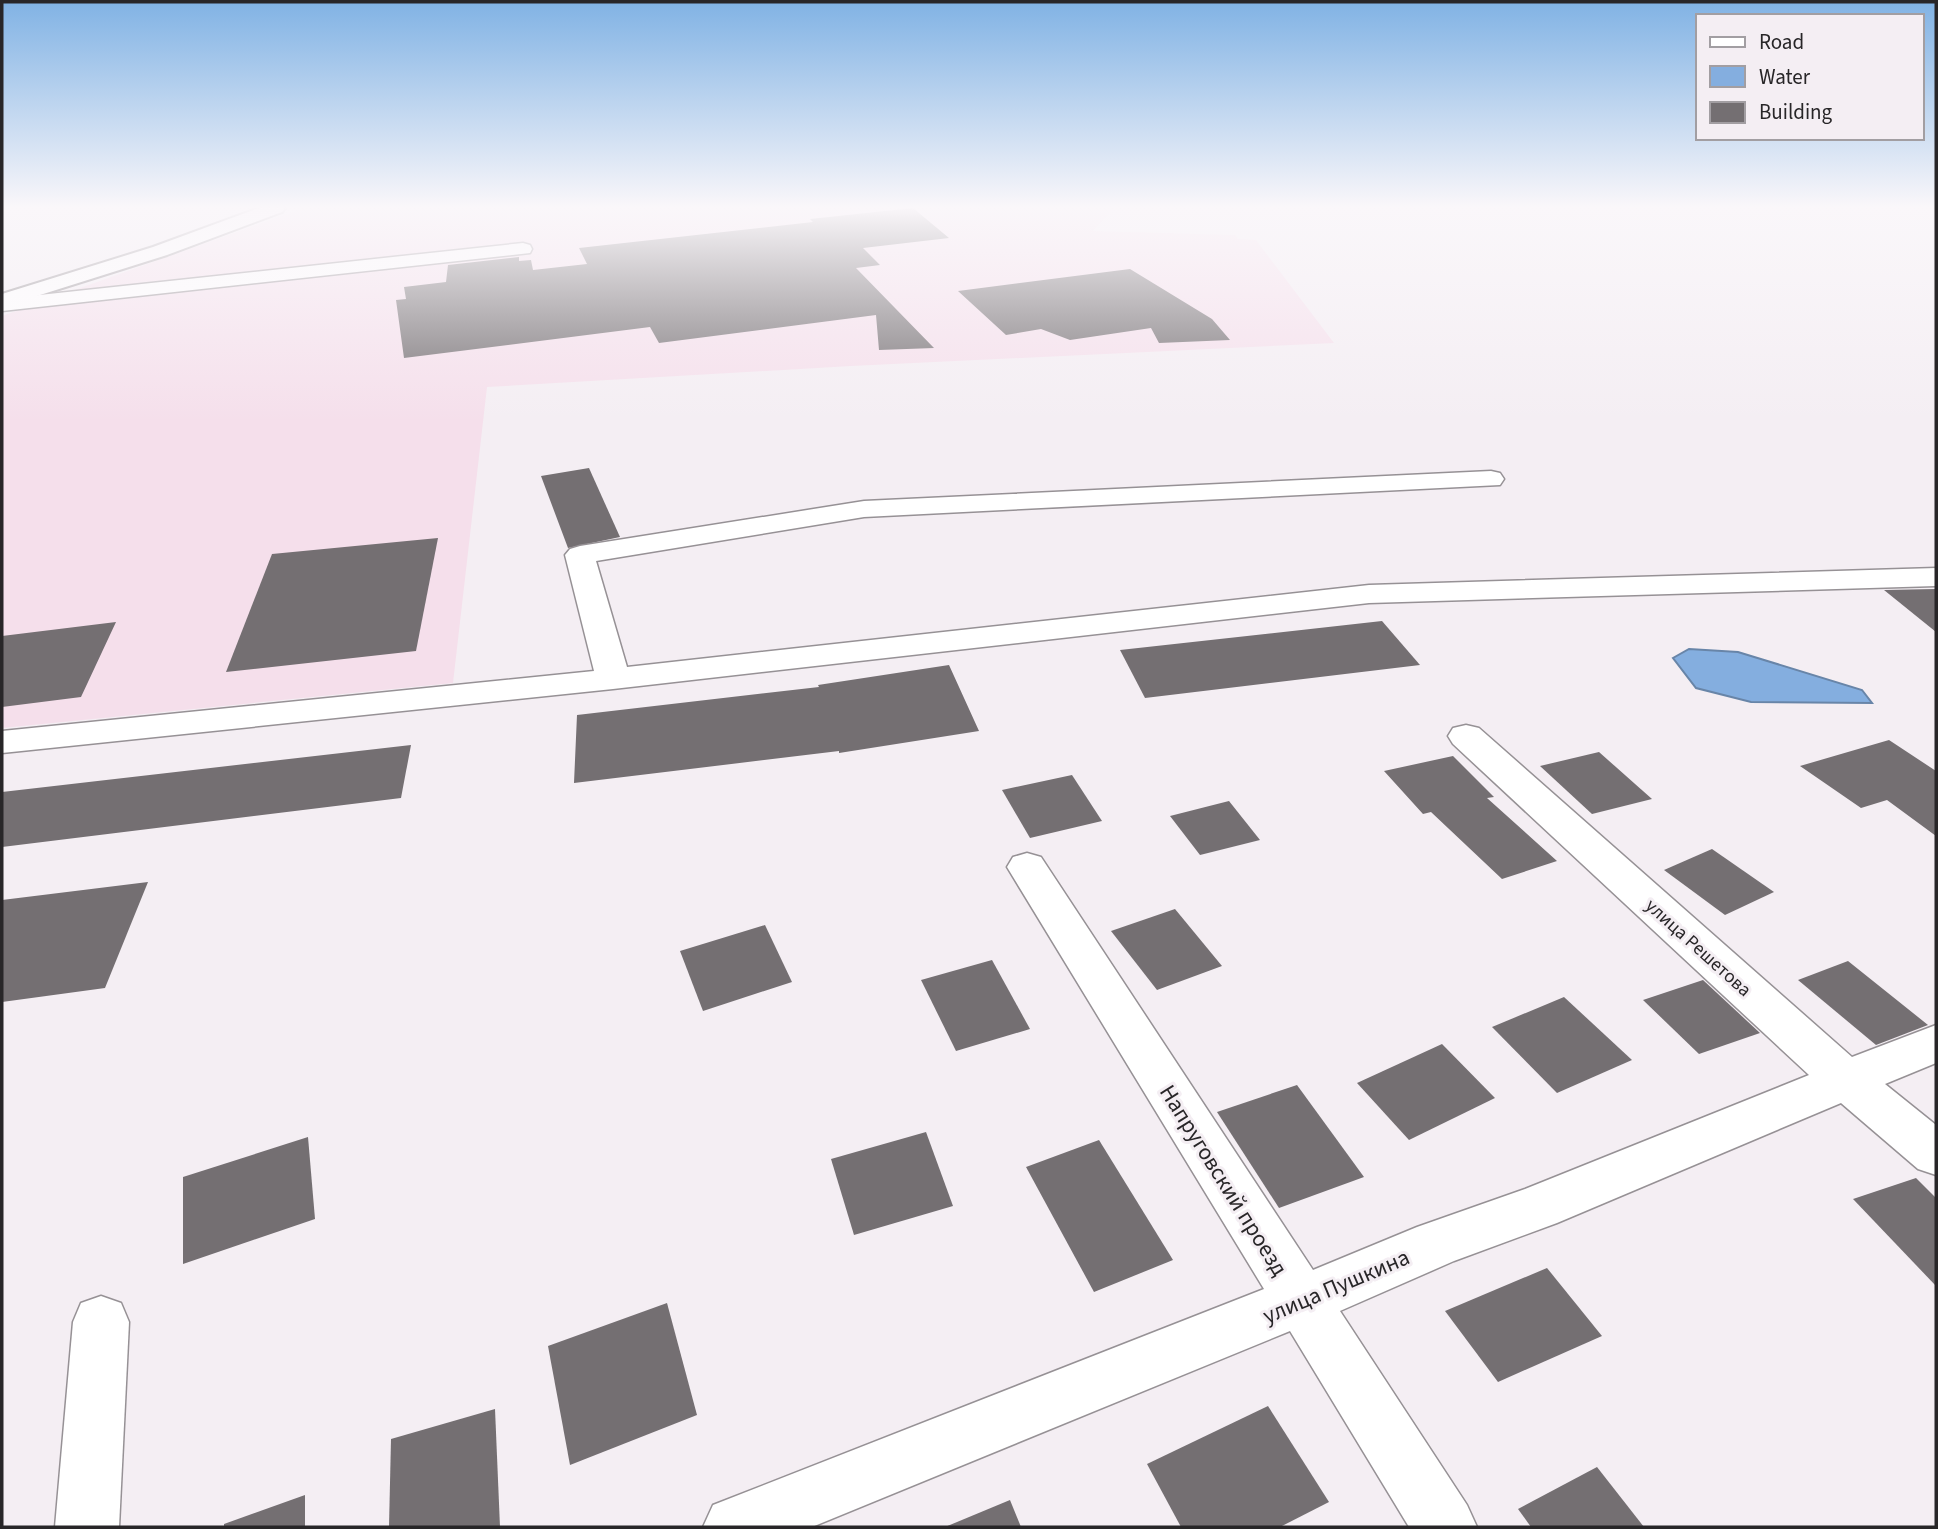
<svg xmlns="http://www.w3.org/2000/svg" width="1938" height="1529" font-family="'Source Sans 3',sans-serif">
  <rect width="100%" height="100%" fill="#f4eef3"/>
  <!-- industrial -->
  <polygon fill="#f5dfeb" points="304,208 1114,208 1093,231 1235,235 1238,239 1256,240 1334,343 851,366 487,387 453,683 2,728 2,316"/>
  <!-- water -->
  <polygon fill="#84aedf" stroke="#6885a8" stroke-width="2" points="1689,649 1738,652 1862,690 1872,703 1751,702 1696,688 1673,658"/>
  <!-- building -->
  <g fill="#746f72">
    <polygon points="913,208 949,238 863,248 880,265 856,268 934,348 879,350 876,315 659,343 650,327 404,358 396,300 406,299 404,287 446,282 448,265 519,257 519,261 531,260 533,270 587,264 579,248 813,222 810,219"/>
    <polygon points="1130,269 1212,319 1230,340 1159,343 1151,328 1070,340 1041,329 1006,335 958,291"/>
    <polygon points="589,468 620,537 568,548 541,476"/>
    <polygon points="438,538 416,651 226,672 272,554"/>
    <polygon points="1936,589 1936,632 1884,590"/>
    <polygon points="1382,621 1420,665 1145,698 1120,650"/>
    <polygon points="116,622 81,697 2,707 2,636"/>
    <polygon points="949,665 979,731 839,753 839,751 574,783 577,715 819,687 818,685"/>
    <polygon points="1889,740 1936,771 1936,836 1887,800 1861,808 1800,766"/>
    <polygon points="411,745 401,798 2,847 2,792"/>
    <polygon points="1599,752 1652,799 1592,814 1540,766"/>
    <polygon points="1453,756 1494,797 1487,798 1557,861 1502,879 1431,812 1423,814 1384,771"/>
    <polygon points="1072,775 1102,821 1030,838 1002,790"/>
    <polygon points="1229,801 1260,840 1200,855 1170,816"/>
    <polygon points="1712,849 1774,892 1725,915 1664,870"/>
    <polygon points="148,882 105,988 2,1002 2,900"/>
    <polygon points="1175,909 1222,966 1157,990 1111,931"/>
    <polygon points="765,925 792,982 703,1011 680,951"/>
    <polygon points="992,960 1030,1029 956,1051 921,980"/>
    <polygon points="1848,961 1928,1025 1876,1045 1798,980"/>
    <polygon points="1703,980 1760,1033 1699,1054 1643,1000"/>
    <polygon points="1564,997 1632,1060 1557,1093 1492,1027"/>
    <polygon points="1442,1044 1495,1098 1409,1140 1357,1083"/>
    <polygon points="1297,1085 1364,1177 1279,1208 1217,1112"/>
    <polygon points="926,1132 953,1206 854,1235 831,1159"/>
    <polygon points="308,1137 315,1219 183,1264 183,1177"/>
    <polygon points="1099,1140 1173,1260 1094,1292 1026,1167"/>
    <polygon points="1916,1178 1936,1198 1936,1286 1853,1199"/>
    <polygon points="1547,1268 1602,1336 1498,1382 1445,1311"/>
    <polygon points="667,1303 697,1415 570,1465 548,1346"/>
    <polygon points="1268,1406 1329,1502 1280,1527 1181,1527 1147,1464"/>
    <polygon points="495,1409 500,1527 389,1527 391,1439"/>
    <polygon points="1597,1467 1644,1527 1531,1527 1518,1509"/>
    <polygon points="305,1495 305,1527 224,1527 224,1524"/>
    <polygon points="1010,1500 1021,1527 945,1527"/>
  </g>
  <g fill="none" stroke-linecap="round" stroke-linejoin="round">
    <!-- minor casing -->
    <g stroke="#969195" stroke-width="3">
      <g id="minor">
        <polygon points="523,243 530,245 532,249 530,253 2,311 2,299"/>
        <polygon points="1491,471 1500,473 1504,479 1500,485 864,517 596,561 627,667 1369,585 1936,568 1936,586 1369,603 613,689 2,753 2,731 594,671 565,555 570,549 580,546 864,501"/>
        <polygon points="1466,725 1479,728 1852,1057 1936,1025 1936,1063 1885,1084 1936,1125 1936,1175 1918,1169 1841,1103 1557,1223 1454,1261 1340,1311 1467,1505 1477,1527 1409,1527 1290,1331 812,1527 703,1527 713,1505 1264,1289 1007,867 1013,857 1027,853 1041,857 1313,1270 1417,1227 1525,1189 1809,1075 1453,744 1448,736 1453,728"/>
        <polygon points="101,1296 121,1303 129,1322 119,1527 55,1527 73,1322 81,1303"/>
      </g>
    </g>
    <!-- highway casing -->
    <g stroke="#969195" stroke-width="4">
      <polygon id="highway" points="259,208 285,208 282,212 167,255 2,307 2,294 153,247"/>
    </g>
    <!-- minor -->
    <use href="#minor" fill="#fff" fill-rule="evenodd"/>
    <!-- highway -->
    <use href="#highway" fill="#fff" fill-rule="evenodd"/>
  </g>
  <!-- sky -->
  <linearGradient id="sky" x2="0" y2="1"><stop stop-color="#80b2e4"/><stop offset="0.49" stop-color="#faf7fa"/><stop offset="1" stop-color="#faf7fa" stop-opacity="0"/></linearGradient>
  <rect width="1938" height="422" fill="url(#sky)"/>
  <g text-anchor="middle" stroke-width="6" stroke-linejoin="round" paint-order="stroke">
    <!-- street labels -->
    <g font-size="19" fill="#282628" stroke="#f4eef3">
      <text transform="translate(1699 947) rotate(42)" y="7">улица Решетова</text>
    </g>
    <!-- near-street labels -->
    <g font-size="23" fill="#282628" stroke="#f4eef3">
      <text transform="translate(1224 1180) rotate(58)" y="8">Напруговский проезд</text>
      <text transform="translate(1336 1286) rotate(-23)" y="8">улица Пушкина</text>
    </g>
  </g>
  <!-- border -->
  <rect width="1938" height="1529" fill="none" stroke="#282628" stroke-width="7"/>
  <!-- legend -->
  <rect x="1696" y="14" width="228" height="126" fill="#f4eef3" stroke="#a29ea2" stroke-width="2"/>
  <rect x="1710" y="37" width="35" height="10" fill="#ffffff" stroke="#a29ea2" stroke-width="2"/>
  <text x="1759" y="49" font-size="21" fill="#282628">Road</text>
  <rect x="1710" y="66" width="35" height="21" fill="#84aedf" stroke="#a29ea2" stroke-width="2"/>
  <text x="1759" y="84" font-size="21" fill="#282628">Water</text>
  <rect x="1710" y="102" width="35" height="21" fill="#746f72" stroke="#a29ea2" stroke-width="2"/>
  <text x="1759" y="119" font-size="21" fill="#282628">Building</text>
</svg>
